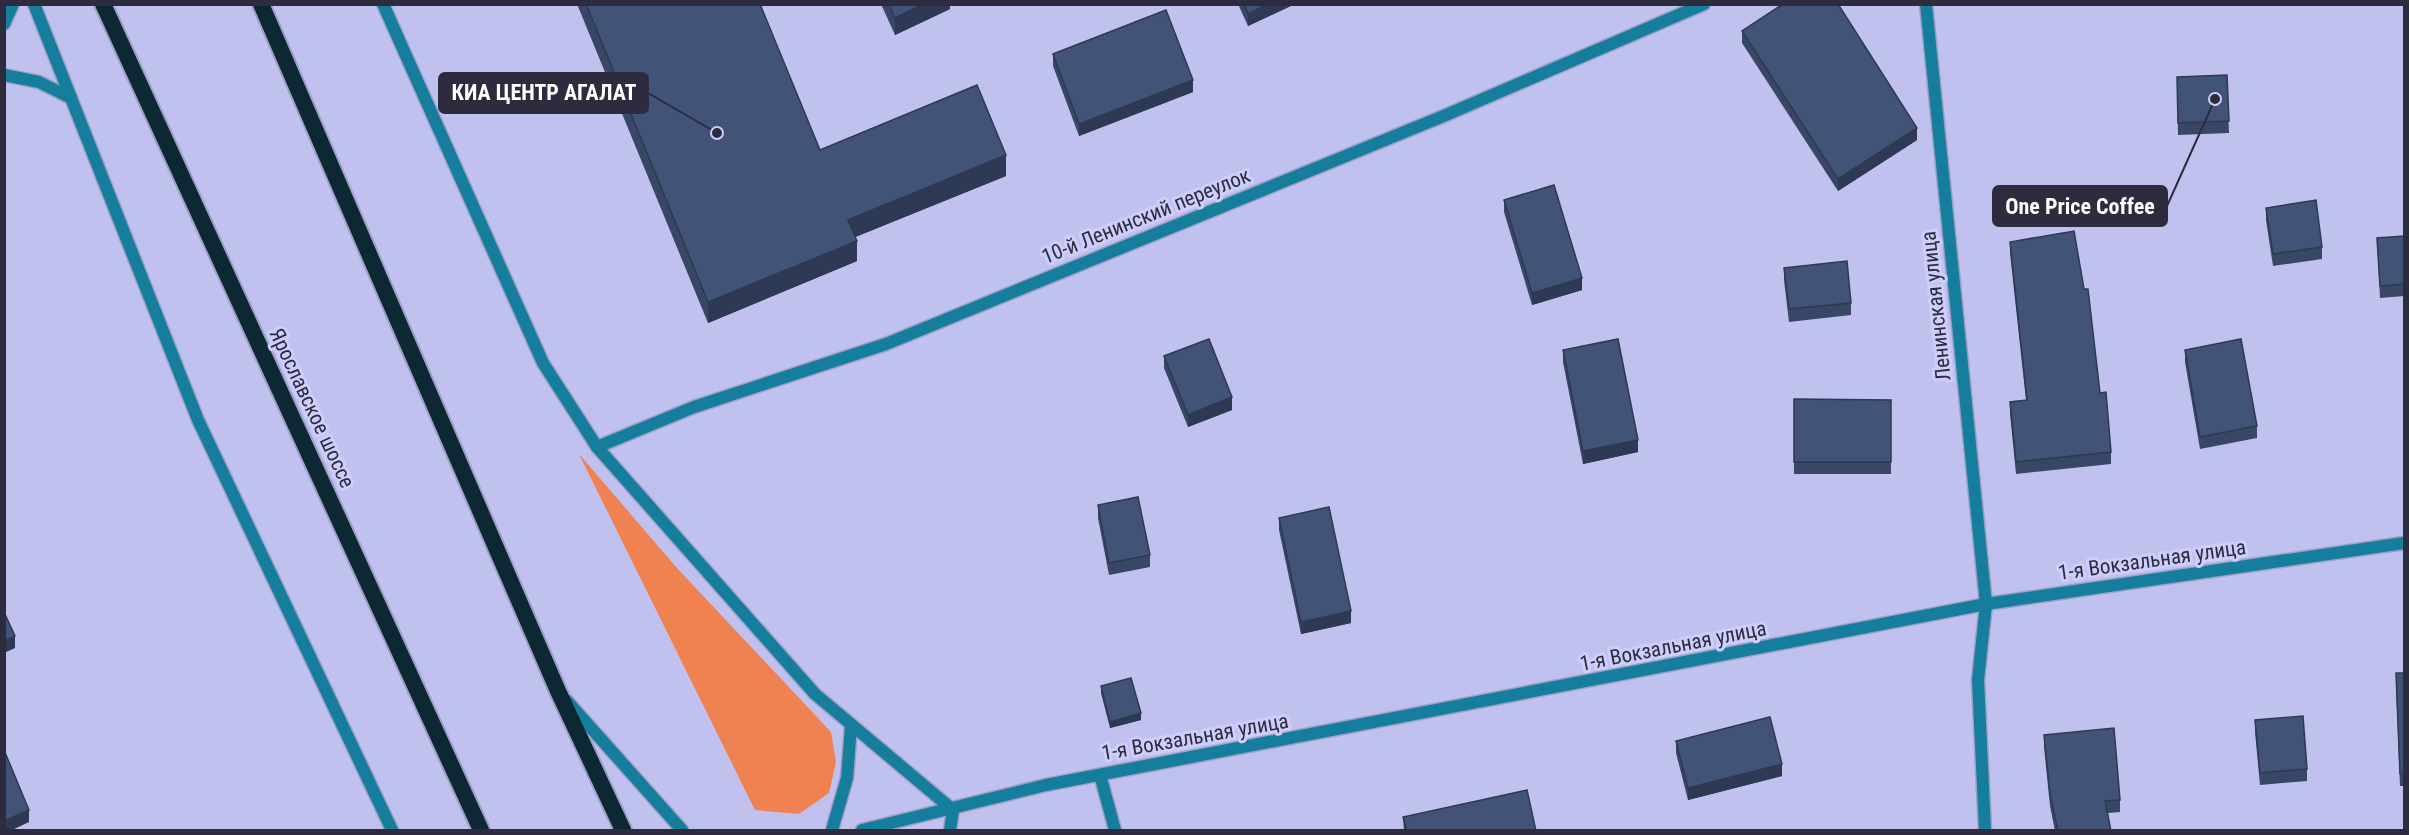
<svg xmlns="http://www.w3.org/2000/svg" width="2409" height="835" font-family="'Roboto Condensed',sans-serif">
  <rect width="100%" height="100%" fill="#c0c1ee"/>
  <!-- green -->
  <polygon fill="#f08150" points="579,454 676,567 831,732 836,762 829,793 799,814 755,810"/>
  <g fill="none" stroke-linecap="round" stroke-linejoin="round">
    <!-- service casing -->
    <g stroke="#9fa0c7" stroke-width="15">
      <polyline id="service" points="1100,775 1115,830"/>
    </g>
    <!-- minor casing -->
    <g stroke="#9fa0c7" stroke-width="15">
      <g id="minor">
        <polyline points="383,4 543,363 597,447 815,694 953,810"/>
        <polyline points="1926,4 1986,604 1978,680 1985,830"/>
        <polyline points="4,24 13,4"/>
        <polyline points="4,75 39,82 71,98"/>
        <polyline points="597,447 694,407 886,344 1446,115 1704,4"/>
        <polyline points="832,830 847,778 851,726"/>
      </g>
    </g>
    <!-- tertiary casing -->
    <g stroke="#9fa0c7" stroke-width="15">
      <g id="tertiary">
        <polyline points="34,4 198,420 392,830"/>
        <polyline points="567,701 682,830"/>
        <polyline points="862,830 1046,785 1986,604 2404,543"/>
        <polyline points="950,830 953,810"/>
      </g>
    </g>
    <!-- trunk casing -->
    <g stroke="#9fa0c7" stroke-width="20">
      <g id="trunk">
        <polyline points="103,4 481,830"/>
        <polyline points="261,4 558,691 623,830"/>
      </g>
    </g>
    <!-- service -->
    <use href="#service" stroke="#147e9c" stroke-width="12"/>
    <!-- minor -->
    <use href="#minor" stroke="#147e9c" stroke-width="12"/>
    <!-- tertiary -->
    <use href="#tertiary" stroke="#147e9c" stroke-width="12"/>
    <!-- trunk -->
    <use href="#trunk" stroke="#0c2832" stroke-width="16"/>
  </g>
  <!-- wall -->
  <g fill="#384765">
    <polygon points="577,4 760,4 820,150 1006,176 855,237 857,261 708,323"/>
    <polygon points="881,4 950,4 950,9 895,35"/>
    <polygon points="1238,4 1295,4 1248,26"/>
    <polygon points="1742,31 1917,140 1838,191 1742,43"/>
    <polygon points="1053,54 1193,92 1079,136 1053,66"/>
    <polygon points="2227,75 2229,133 2178,135 2177,77"/>
    <polygon points="1504,200 1582,290 1532,305 1504,212"/>
    <polygon points="2266,208 2322,247 2322,259 2273,266 2266,220"/>
    <polygon points="2404,236 2404,296 2380,298 2377,238"/>
    <polygon points="2010,242 2100,393 2111,452 2111,464 2016,474 2010,413 2010,402 2026,400 2010,253"/>
    <polygon points="1784,268 1851,303 1851,315 1789,322 1784,280"/>
    <polygon points="1563,350 1638,452 1583,464 1563,362"/>
    <polygon points="2185,350 2257,426 2257,438 2200,449 2185,362"/>
    <polygon points="1164,356 1232,410 1188,427 1164,368"/>
    <polygon points="1794,399 1891,400 1891,474 1794,474"/>
    <polygon points="1098,505 1150,555 1150,567 1109,575 1098,518"/>
    <polygon points="1279,518 1351,623 1301,634 1279,530"/>
    <polygon points="2404,673 2404,786 2400,786 2396,685"/>
    <polygon points="1101,686 1141,720 1110,728 1101,693"/>
    <polygon points="2255,720 2307,769 2307,781 2260,785 2255,732"/>
    <polygon points="2044,735 2120,800 2120,812 2108,813 2111,831 2055,831 2050,806 2044,747"/>
    <polygon points="1676,741 1782,776 1688,800 1676,753"/>
    <polygon points="1403,817 1536,831 1404,831"/>
  </g>
  <!-- shaded-wall -->
  <g fill="#2e3a53">
    <polygon points="923,4 950,4 950,9 895,35 895,18"/>
    <polygon points="1268,4 1295,4 1248,26 1248,14"/>
    <polygon points="1193,80 1193,92 1079,136 1079,124"/>
    <polygon points="1917,128 1917,140 1838,191 1838,179"/>
    <polygon points="1006,155 1006,176 848,240 848,220"/>
    <polygon points="857,241 857,261 708,323 708,302"/>
    <polygon points="1582,278 1582,290 1532,305 1532,293"/>
    <polygon points="1232,397 1232,410 1188,427 1188,415"/>
    <polygon points="1638,440 1638,452 1583,464 1583,451"/>
    <polygon points="1351,611 1351,623 1301,634 1301,622"/>
    <polygon points="15,636 15,648 4,653 4,641"/>
    <polygon points="1141,713 1141,720 1110,728 1110,722"/>
    <polygon points="1782,764 1782,776 1688,800 1688,788"/>
    <polygon points="29,810 29,822 10,831 4,831 4,821"/>
  </g>
  <!-- building -->
  <g fill="#415376" stroke="#2e3a53" stroke-width="1.5">
    <polygon points="586,4 760,4 820,150 977,85 1006,155 848,220 857,241 708,302"/>
    <polygon points="889,4 923,4 895,18"/>
    <polygon points="1244,4 1268,4 1248,14"/>
    <polygon points="1783,4 1838,4 1917,128 1838,179 1742,31"/>
    <polygon points="1166,10 1193,80 1079,124 1053,54"/>
    <polygon points="2227,75 2229,121 2178,123 2177,77"/>
    <polygon points="1554,185 1582,278 1532,293 1504,200"/>
    <polygon points="2316,200 2322,247 2273,254 2266,208"/>
    <polygon points="2074,231 2084,289 2088,289 2100,393 2106,392 2111,452 2016,462 2010,402 2027,400 2010,242"/>
    <polygon points="2404,236 2404,284 2380,286 2377,238"/>
    <polygon points="1847,261 1851,303 1789,309 1784,268"/>
    <polygon points="1209,339 1232,397 1188,415 1164,356"/>
    <polygon points="1618,339 1638,440 1583,451 1563,350"/>
    <polygon points="2241,339 2257,426 2200,437 2185,350"/>
    <polygon points="1794,399 1891,400 1891,462 1794,462"/>
    <polygon points="1138,497 1150,555 1109,563 1098,505"/>
    <polygon points="1329,507 1351,611 1301,622 1279,518"/>
    <polygon points="4,612 15,636 4,641"/>
    <polygon points="2396,673 2404,673 2404,774 2400,774"/>
    <polygon points="1131,678 1141,713 1110,722 1101,686"/>
    <polygon points="2303,716 2307,769 2260,773 2255,720"/>
    <polygon points="1770,717 1782,764 1688,788 1676,741"/>
    <polygon points="2114,728 2120,800 2105,801 2111,831 2058,831 2050,794 2044,735"/>
    <polygon points="4,750 29,810 4,821"/>
    <polygon points="1527,790 1536,831 1407,831 1403,817"/>
  </g>
  <g text-anchor="middle" stroke-width="6" stroke-linejoin="round" paint-order="stroke">
    <!-- street labels -->
    <g font-size="21" fill="#2c2c3e" stroke="#cdcefb">
      <text transform="translate(1146 216) rotate(-22)" y="7">10-й Ленинский переулок</text>
      <text transform="translate(1936 306) rotate(-96)" y="7">Ленинская улица</text>
      <text transform="translate(312 408) rotate(65)" y="7">Ярославское шоссе</text>
      <text transform="translate(2152 560) rotate(-8)" y="7">1-я Вокзальная улица</text>
      <text transform="translate(1673 646) rotate(-11)" y="7">1-я Вокзальная улица</text>
      <text transform="translate(1195 737) rotate(-10)" y="7">1-я Вокзальная улица</text>
    </g>
  </g>
  <!-- callouts -->
  <path fill="none" stroke="#2c2c3e" stroke-width="2" d="M717 133L648 93M2215 99L2167 206"/>
  <g fill="#2c2c3e" stroke="#cdcefb" stroke-width="2">
    <circle cx="717" cy="133" r="6"/>
    <circle cx="2215" cy="99" r="6"/>
  </g>
  <g fill="#2c2c3e" stroke="#2c2c3e" stroke-width="2">
    <rect x="439" y="73" width="209" height="40" rx="6"/>
    <rect x="1993" y="186" width="174" height="40" rx="6"/>
  </g>
  <g font-size="22" text-anchor="middle" font-weight="bold" fill="#fff">
    <text x="544" y="100">КИА ЦЕНТР АГАЛАТ</text>
    <text x="2080" y="214">One Price Coffee</text>
  </g>
  <!-- border -->
  <rect width="2409" height="835" fill="none" stroke="#2c2c3e" stroke-width="12"/>
</svg>
